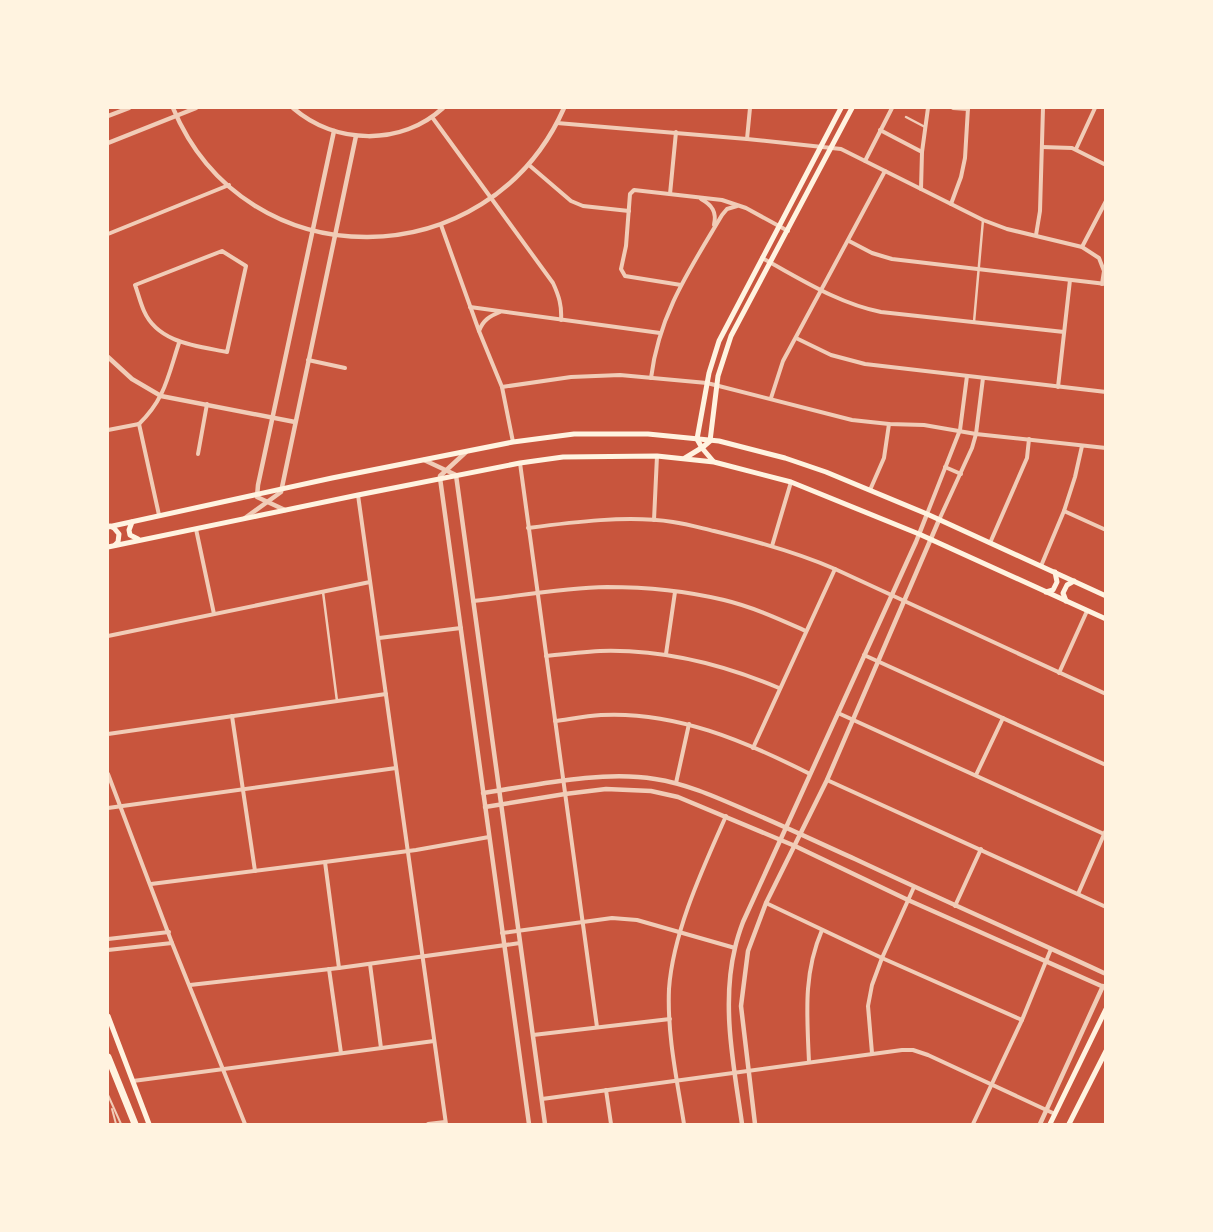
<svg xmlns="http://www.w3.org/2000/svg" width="1213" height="1232" font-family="Manrope,sans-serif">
  <rect width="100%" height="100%" fill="#c8553d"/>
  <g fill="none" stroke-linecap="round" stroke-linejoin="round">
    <!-- service -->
    <g stroke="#f1ccb7" stroke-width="2">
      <polyline points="108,1095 121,1124"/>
      <polyline points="112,1109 116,1124"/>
    </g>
    <!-- pedestrian -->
    <g stroke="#f1ccb7" stroke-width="2.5">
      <polyline points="906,117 925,127"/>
      <polyline points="974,322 983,220"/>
      <polyline points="323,592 337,701"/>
    </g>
    <!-- minor -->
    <g stroke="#f1ccb7" stroke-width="4">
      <polyline points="953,108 968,109"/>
      <path d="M432 117 553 283C559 296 562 306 561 320"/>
      <polyline points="557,123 747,139 841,149 983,220 1007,229 1082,247 1099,258 1104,271 1102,284"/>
      <polyline points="880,130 922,152"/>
      <polyline points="747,139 750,108"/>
      <polyline points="1042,147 1072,148 1106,165"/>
      <polyline points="1076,149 1095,108"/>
      <polyline points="865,161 892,108"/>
      <polyline points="529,165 571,201 583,206 629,211"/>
      <polyline points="921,189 922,152 928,108"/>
      <polyline points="670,194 676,132"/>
      <path d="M701 199C712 205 717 212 714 225"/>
      <polyline points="951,204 961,177 965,158 968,108"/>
      <polyline points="441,225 479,331 502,387 513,442"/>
      <polyline points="108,234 229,185"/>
      <polyline points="1036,235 1040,211 1043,108"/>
      <polyline points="849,241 872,253 892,259 1106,284"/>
      <polyline points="1082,247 1106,201"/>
      <path d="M222 251 246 266 227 352C197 346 158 343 144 311 140 302 138 293 135 285Z"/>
      <path d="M762 258C801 279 837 303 881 312L1064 332"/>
      <polyline points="681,285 625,276 621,269 626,246 630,194 634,190 722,200 746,208 788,231"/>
      <polyline points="470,307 660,333"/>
      <path d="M479 331C483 320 490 316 500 312"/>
      <polyline points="796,338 831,355 865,364 1106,392"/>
      <polyline points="308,360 345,368"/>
      <path d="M651 378C659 314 690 269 722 215L727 209 737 206"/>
      <polyline points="502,387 571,377 620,375 707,383 852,420 889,424 924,425 976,434 1106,448"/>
      <polyline points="1058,387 1070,280"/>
      <polyline points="771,398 783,361 885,171"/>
      <polyline points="139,424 159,515"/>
      <path d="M139 424C165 399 168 376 179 343"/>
      <polyline points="108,430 139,424"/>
      <polyline points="198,454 207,404"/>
      <polyline points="520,463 597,1027"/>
      <polyline points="945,467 961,474"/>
      <polyline points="870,490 884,458 889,424"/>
      <polyline points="358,495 446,1124"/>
      <polyline points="1064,511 1106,530"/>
      <polyline points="927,514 960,430 967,376"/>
      <polyline points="654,520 657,456"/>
      <polyline points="939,520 972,448 976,434 983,378"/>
      <path d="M528 528C573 522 628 515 673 522 687 524 701 528 714 531 756 541 796 552 835 569L1106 694"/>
      <polyline points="196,529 214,614"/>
      <polyline points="990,543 1027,458 1029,439"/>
      <polyline points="772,546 791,482"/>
      <polyline points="1041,566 1064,511 1075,477 1082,446"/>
      <path d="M473 601C518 596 562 588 607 587 646 587 686 591 724 600 753 607 779 619 806 631"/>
      <polyline points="108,636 370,582"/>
      <polyline points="379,638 461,628"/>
      <polyline points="666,654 675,592"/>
      <polyline points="864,655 1106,765"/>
      <path d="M546 656C564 654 582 652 600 651 663 649 722 664 779 688"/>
      <polyline points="1059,673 1087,611"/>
      <polyline points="838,713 1104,834"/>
      <polyline points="232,716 255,871"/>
      <path d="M555 721C570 719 586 716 601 715 675 711 745 741 810 774"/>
      <polyline points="108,734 386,694"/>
      <polyline points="753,748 835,569"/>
      <polyline points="108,774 172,943 245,1124"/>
      <polyline points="976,775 1003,718"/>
      <polyline points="827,780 1106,907"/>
      <polyline points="676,783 689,724"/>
      <polyline points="108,808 396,768"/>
      <polyline points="325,862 339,968"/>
      <polyline points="151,884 325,862 416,850 489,837"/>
      <polyline points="1078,894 1105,832"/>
      <polyline points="766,903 882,958 1022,1020"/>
      <polyline points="955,906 981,849"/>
      <polyline points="502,933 612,918 637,920 735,948"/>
      <polyline points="108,939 169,932"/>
      <polyline points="108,950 172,943"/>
      <polyline points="370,964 381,1048"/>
      <polyline points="329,969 341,1053"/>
      <polyline points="190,985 339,968 520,943"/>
      <polyline points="533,1035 670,1019"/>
      <polyline points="872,1053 868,1006 872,985 882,958 914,887"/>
      <path d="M809 1062C807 1015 803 974 822 930"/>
      <polyline points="133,1081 434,1041"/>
      <polyline points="606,1090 611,1124"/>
      <polyline points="542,1099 902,1050 913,1050 928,1055 1055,1114"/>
      <polyline points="428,1124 445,1122"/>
      <path d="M684 1124C677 1080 667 1034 669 989 673 932 703 868 726 816"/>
      <polyline points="973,1124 1022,1020 1051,949"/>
    </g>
    <!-- tertiary -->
    <g stroke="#f1ccb7" stroke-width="4.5">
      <path d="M173 108C246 282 489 278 564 108"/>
      <path d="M293 108C336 145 401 146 443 108"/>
      <polyline points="108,116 129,108"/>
      <polyline points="108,143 196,108"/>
      <polyline points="108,357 132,379 161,396 295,422"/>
      <polyline points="466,452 440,476 440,478 529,1124"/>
      <polyline points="424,460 456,475 545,1124"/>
      <polyline points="285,510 257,497 258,485 334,131"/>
      <polyline points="245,518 281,492 356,136"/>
      <path d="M483 793C536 785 603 770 655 779 688 784 718 798 748 811 784 826 819 843 855 859 938 898 1022 935 1106 974"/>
      <polyline points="485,807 565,794 606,789 651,791 678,797 795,846 908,900 1106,988"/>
      <path d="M742 1124C734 1067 721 1005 735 948 737 939 740 930 743 922L916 542 927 514"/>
      <polyline points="755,1124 741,1006 748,951 766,903 827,780 939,520"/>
      <polyline points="1040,1124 1103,986"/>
    </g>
    <!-- secondary -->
    <g stroke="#fff3e0" stroke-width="5">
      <polyline points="685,458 703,447 710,441 718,376 731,336 852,108"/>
      <polyline points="713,461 702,448 697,439 709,373 719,341 841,108"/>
      <polyline points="132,522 129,530 130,535 138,539"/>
      <polyline points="110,526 114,528 119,534 118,542 115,545"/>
      <polyline points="108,527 332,478 513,442 574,434 648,434 719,441 785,458 826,472 927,514 1106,596"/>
      <polyline points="108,547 358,495 520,463 563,457 657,456 714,462 791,482 919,534 1106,619"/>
      <polyline points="1046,592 1053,590 1057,582 1055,572"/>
      <polyline points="1066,601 1063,593 1067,585 1074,581"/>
      <polyline points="108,1016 149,1124"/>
      <polyline points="1050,1124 1106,1009"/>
      <polyline points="1069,1124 1106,1051"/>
    </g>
    <!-- motorway -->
    <polyline stroke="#fff3e0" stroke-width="7" points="108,1057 135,1124"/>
  </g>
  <!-- border -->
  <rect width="1213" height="1232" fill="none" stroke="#fff3e0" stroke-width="218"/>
</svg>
